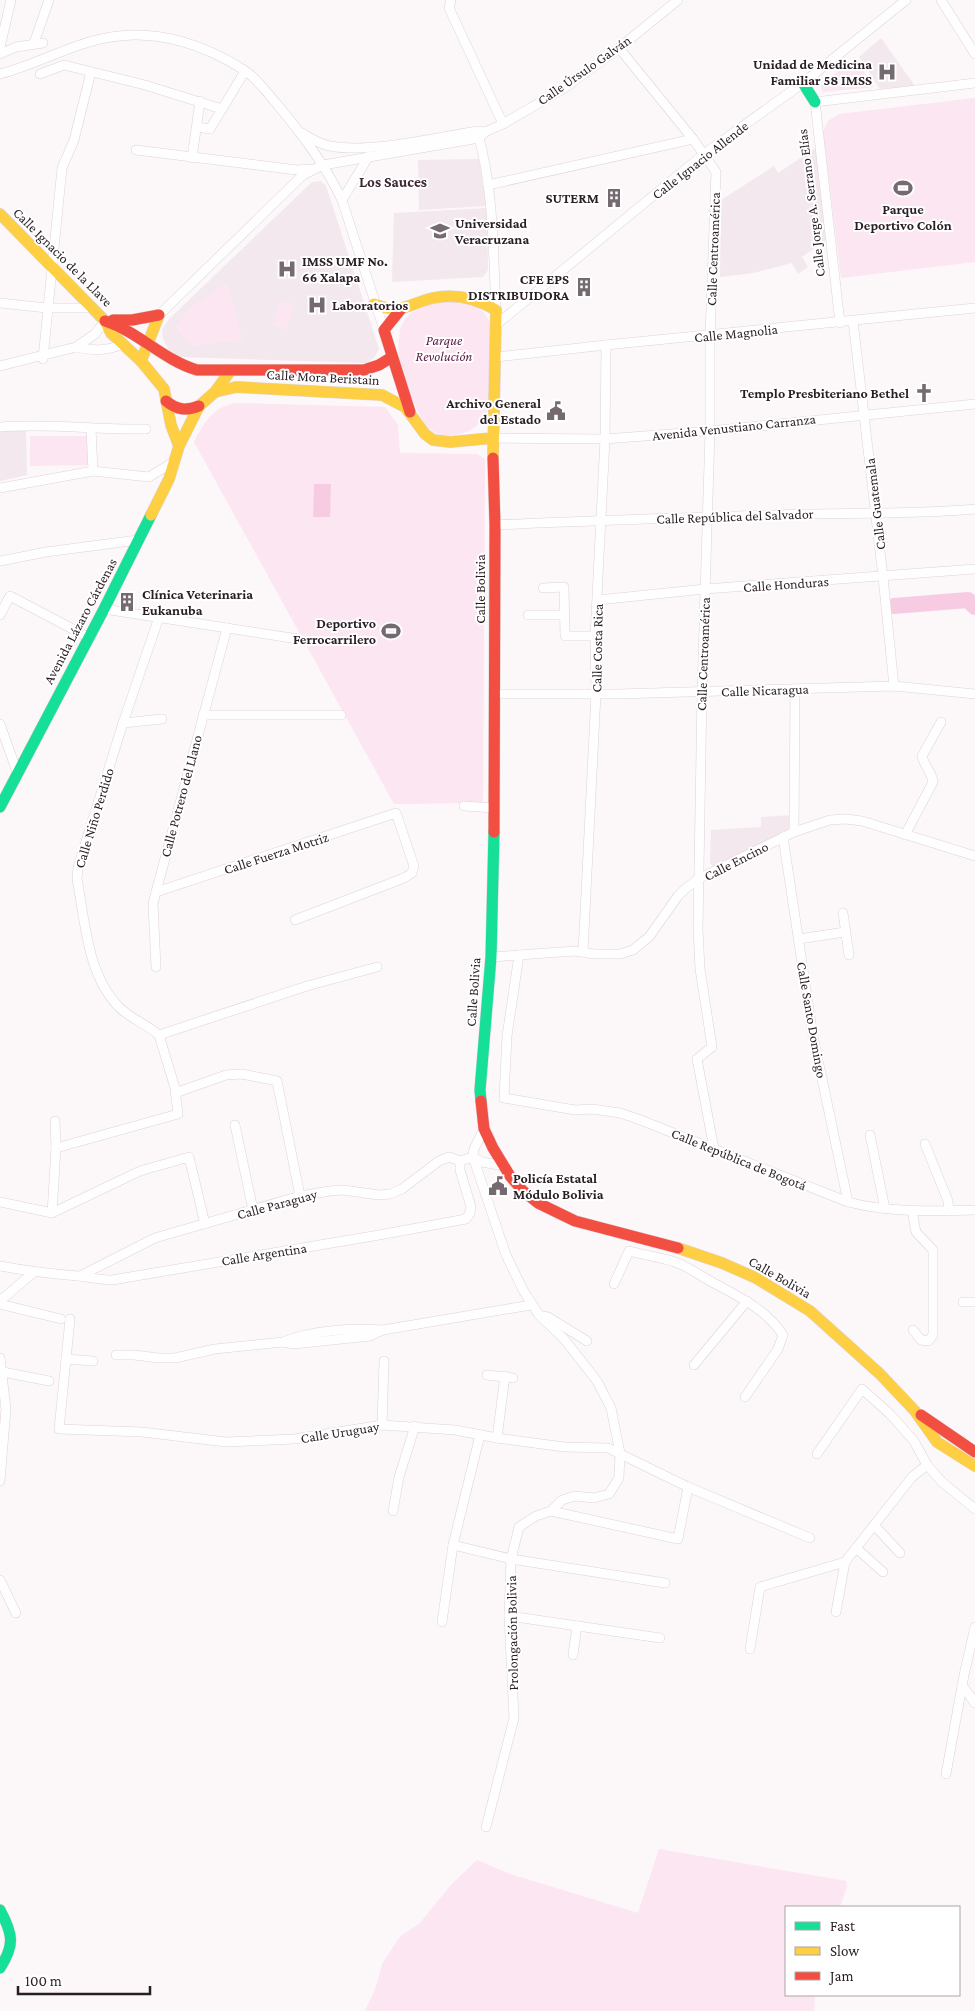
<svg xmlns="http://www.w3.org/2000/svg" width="975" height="2011" font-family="'Crimson Pro',serif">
  <rect width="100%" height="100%" fill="#fcf7f9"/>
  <!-- built -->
  <g fill="#f3e8ed">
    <polygon points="881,38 915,86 880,89 859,57"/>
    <polygon points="816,148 826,240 802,257 808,267 798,274 792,263 753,273 720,277 721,200 774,166 778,173"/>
    <polygon points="479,159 486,206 419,210 418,160"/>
    <polygon points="321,181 326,186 379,349 374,358 367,363 179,357 168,349 163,339 162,330 169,319 312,182"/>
    <polygon points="487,208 488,270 483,277 392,282 394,213"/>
    <polygon points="0,429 26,429 27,475 0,481"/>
    <polygon points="793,815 793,831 714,868 710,863 711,830 761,827 761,817"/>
  </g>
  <!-- green -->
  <g fill="#fbe6f1">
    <polygon points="855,59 874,87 823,92 820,86 822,83"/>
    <polygon points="975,98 975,262 841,278 823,131 828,121 839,114"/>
    <polygon points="227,282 243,340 191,346 175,327 188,309"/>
    <polygon points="281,299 294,304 286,330 272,325"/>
    <path d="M442 301C465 301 480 301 491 324L488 410C482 422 474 431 460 434 450 436 440 437 431 430 419 421 404 380 400 365 398 353 398 338 401 327 407 310 426 305 442 301Z"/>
    <path d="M235 403 385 407 398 425 400 453 477 454 485 459 483 803 394 804 194 442C205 422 211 409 235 403Z"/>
    <polygon points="30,436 89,436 89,465 30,466"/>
    <polygon points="659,1849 846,1881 847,1886 840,1907 786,1907 786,1995 815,1995 814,2011 365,2011 376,1987 382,1964 397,1941 402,1935 420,1923 450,1886 477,1860 510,1874 638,1913"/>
  </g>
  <!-- water -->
  <polygon fill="#f7cce3" points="314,484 331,484 330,517 313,517"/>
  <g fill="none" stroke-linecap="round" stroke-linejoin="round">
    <!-- river -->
    <polyline stroke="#f7cce3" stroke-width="16" points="894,606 968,600 975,607"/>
    <!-- street casing -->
    <g stroke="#dcd4d8" stroke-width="10">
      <g id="street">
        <polyline points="451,0 449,8 503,124"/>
        <polyline points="941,0 975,54"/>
        <polyline points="34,43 49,0"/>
        <polyline points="0,47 11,0"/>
        <polyline points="619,48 693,139 716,172 710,336 710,431 702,692 698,929 700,969 712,1047 697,1059 714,1149"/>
        <polyline points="0,54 16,47 43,43"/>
        <path d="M0 74C38 64 73 43 111 37 158 29 205 45 244 70 257 78 266 92 276 103 301 133 325 164 342 200L384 330"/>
        <polyline points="40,74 64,65 145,85 222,109"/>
        <polyline points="197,127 210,129 245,71"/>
        <path d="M302 133C311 139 320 144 330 146 370 154 436 137 478 131L485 132"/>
        <path d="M478 134C494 191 493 252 496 310"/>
        <polyline points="136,150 297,170 311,169"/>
        <polyline points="192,158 200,101"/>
        <polyline points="488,185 693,139"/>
        <polyline points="342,200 369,156"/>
        <polyline points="0,303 47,308 92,308"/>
        <polyline points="159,315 303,175 323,165 479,138 485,132 503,124 563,89 619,48 678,0"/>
        <polyline points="853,321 883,577 894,686"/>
        <polyline points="840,323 815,102 975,83"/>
        <polyline points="496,325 704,154 803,83 906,0"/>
        <path d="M76 347C93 351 107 351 123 344"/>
        <polyline points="496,357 606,345 975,308"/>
        <polyline points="43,359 62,168 74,140 91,72"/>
        <polyline points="0,366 76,347 95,334 105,321"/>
        <path d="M0 427C49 423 97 430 146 429"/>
        <polyline points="91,429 93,471"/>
        <polyline points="493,438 605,439 710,431 975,404"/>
        <polyline points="0,488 93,471 149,477 175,461"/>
        <path d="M495 525C598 520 702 517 805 514 862 513 918 514 975 509"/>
        <polyline points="0,561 46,552 138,540"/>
        <polyline points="543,588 564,587 565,636 595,636"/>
        <polyline points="598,600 705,589 975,569"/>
        <polyline points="104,609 298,639"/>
        <polyline points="0,615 10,596 88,637"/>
        <polyline points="528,615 565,615"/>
        <polyline points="494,694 618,694 894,686 975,694"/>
        <polyline points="203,715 341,715"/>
        <polyline points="123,723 162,719"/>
        <polyline points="0,724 17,772"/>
        <polyline points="464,806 494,808"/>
        <polyline points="794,832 795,689"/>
        <path d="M905 835 933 782C932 772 924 766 922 756L941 722"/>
        <polyline points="783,837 813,1036 848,1202"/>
        <polyline points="156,892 396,813 414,866 412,873 404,878 295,920"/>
        <polyline points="843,913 849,955"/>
        <polyline points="799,939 845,932"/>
        <polyline points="583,952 596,694 595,636 605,439 606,345"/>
        <path d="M519 955 507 1036 504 1098 575 1110 592 1109 620 1113 638 1119 848 1202C890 1213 933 1211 975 1210"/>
        <polyline points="491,957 575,951 594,954 620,954 633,950 649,937 678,896 686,888 700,878 794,832 830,820 846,819 862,821 975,856"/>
        <polyline points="156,967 153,904 156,892 227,628"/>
        <polyline points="159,1035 307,986 377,967"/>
        <polyline points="175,1093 226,1075 242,1074 277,1081 300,1196"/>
        <polyline points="235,1125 253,1210"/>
        <polyline points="484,1129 474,1149 473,1157 506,1255 523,1290 539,1315 564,1339 597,1381 611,1408 620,1453 619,1478 609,1494 594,1498 575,1496 562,1500 551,1511 536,1516 519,1527 511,1559 509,1616 514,1718 486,1827"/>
        <polyline points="870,1135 885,1209"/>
        <polyline points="925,1144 948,1201 949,1211"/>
        <path d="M56 1148 178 1114 175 1088 159 1035C147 1024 130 1019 118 1006 87 974 85 920 77 879L78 867 123 723 159 617"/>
        <polyline points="0,1202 52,1213 140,1171 189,1157 205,1224"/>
        <polyline points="912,1211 916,1232 933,1250 933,1335 928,1341 921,1340 913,1330"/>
        <polyline points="52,1213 56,1148 55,1121"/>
        <path d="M0 1266C26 1271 51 1274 78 1276 90 1277 100 1280 112 1280L379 1235 466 1219 470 1213 471 1207 460 1170V1161"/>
        <polyline points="80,1276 155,1238 300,1196 330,1191 343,1190 379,1195 390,1194 402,1189 439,1161 449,1157 460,1161 473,1157 482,1162 504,1166"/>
        <path d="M614 1284 629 1251C644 1255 660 1257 675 1262 689 1267 699 1275 712 1282 739 1297 766 1309 783 1335L778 1349 745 1397"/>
        <polyline points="0,1301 34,1272"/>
        <polyline points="963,1302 975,1302"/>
        <polyline points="0,1304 61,1319"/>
        <polyline points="542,1316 548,1317 587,1341"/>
        <polyline points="70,1319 59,1429 142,1432 226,1442 294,1439 382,1425 455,1430 497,1438 564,1447 608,1448 688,1487 810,1538"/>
        <path d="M283 1342C312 1330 352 1328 383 1330L531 1305"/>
        <polyline points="116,1355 134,1355 159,1358 175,1358 215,1349 283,1342 294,1344 370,1336 383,1330"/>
        <polyline points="0,1358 6,1409 0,1481"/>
        <polyline points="66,1359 93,1361"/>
        <polyline points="694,1365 747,1301"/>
        <polyline points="3,1372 49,1381"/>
        <polyline points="487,1375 513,1378"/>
        <polyline points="382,1425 384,1361"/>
        <polyline points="497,1438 505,1376"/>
        <polyline points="817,1454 862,1389 890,1414 914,1441 927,1465 942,1482 975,1509"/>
        <polyline points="393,1511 399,1477 415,1426"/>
        <polyline points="551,1511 678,1539 688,1487"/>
        <polyline points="874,1525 900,1553"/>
        <polyline points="453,1545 511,1559 665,1583"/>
        <polyline points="856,1548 883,1572"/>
        <polyline points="0,1580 16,1613"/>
        <polyline points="836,1612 845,1562"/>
        <polyline points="509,1616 660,1638"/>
        <polyline points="442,1622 453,1545 480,1435"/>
        <polyline points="750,1649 760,1587 845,1562 912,1477 927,1465"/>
        <polyline points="573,1655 577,1626"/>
        <polyline points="962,1685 975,1703"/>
        <polyline points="946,1774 964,1675 975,1627"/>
      </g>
    </g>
    <!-- fast casing -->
    <g stroke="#dcd4d8" stroke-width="12">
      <g id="fast">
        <polyline points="803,83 815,102"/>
        <polyline points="0,807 104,609 151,515"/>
        <polyline points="481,1101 480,1090 491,957 494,832"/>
        <path d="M0 1910C13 1934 15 1945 0 1968"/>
      </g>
    </g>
    <!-- slow casing -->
    <g stroke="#dcd4d8" stroke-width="12">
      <g id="slow">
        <polyline points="0,214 105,321 111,333 141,361 164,389 171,425 179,446"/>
        <path d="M374 304C403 315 407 304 433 298 456 293 476 298 496 310L493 458"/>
        <polyline points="141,361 159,315"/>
        <polyline points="215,392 236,387 382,395 405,407 425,434 433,440 450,442 493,438"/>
        <polyline points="151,515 169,479 179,446 199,406 215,392 231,370"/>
        <polyline points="678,1248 722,1263 756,1278 810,1311 880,1374 915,1411 937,1442 975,1466"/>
      </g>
    </g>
    <!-- jam casing -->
    <g stroke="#dcd4d8" stroke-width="12">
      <g id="jam">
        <polyline points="401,309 384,330 410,412"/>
        <polyline points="113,320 132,320 159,315"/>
        <path d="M105 321C139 332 163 360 197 370H364L379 365 392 357"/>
        <path d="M166 401C177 410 186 411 199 406"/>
        <polyline points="493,458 495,525 494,832"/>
        <polyline points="481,1101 484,1129 493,1148 510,1176 522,1190 538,1203 575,1221 678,1248"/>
        <polyline points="921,1415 975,1452"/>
      </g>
    </g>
    <!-- street -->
    <use href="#street" stroke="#fffefe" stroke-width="9"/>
    <!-- fast -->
    <use href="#fast" stroke="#16e098" stroke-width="11"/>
    <!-- slow -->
    <use href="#slow" stroke="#ffcf43" stroke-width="11"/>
    <!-- jam -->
    <use href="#jam" stroke="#f24e42" stroke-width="11"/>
  </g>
  <!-- icons -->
  <defs>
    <g id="hospital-bare" transform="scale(1.5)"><path d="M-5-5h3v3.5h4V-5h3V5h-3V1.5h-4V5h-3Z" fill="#746a6f" stroke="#fff" stroke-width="2.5" paint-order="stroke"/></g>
    <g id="stadium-bare" transform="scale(1.5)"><path d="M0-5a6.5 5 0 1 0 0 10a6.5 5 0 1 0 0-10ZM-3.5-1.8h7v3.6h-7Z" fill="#746a6f" stroke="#fff" stroke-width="2.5" paint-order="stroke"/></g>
    <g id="building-bare" transform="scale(1.5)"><path d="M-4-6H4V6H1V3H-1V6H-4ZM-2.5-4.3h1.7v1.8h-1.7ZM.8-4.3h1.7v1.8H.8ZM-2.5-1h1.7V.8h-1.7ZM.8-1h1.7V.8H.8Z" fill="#746a6f" stroke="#fff" stroke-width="2.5" paint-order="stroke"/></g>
    <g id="university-bare" transform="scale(1.5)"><path d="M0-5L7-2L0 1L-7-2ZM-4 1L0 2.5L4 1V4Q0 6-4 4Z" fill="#746a6f" stroke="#fff" stroke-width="2.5" paint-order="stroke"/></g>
    <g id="church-bare" transform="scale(1.5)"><path d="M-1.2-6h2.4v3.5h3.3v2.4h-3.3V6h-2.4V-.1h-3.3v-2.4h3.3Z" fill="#746a6f" stroke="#fff" stroke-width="2.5" paint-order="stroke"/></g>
    <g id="civic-bare" transform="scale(1.5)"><path d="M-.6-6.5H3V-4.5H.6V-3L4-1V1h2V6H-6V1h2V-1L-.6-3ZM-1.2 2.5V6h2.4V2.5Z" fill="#746a6f" stroke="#fff" stroke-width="2.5" paint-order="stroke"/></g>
  </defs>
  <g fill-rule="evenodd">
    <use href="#hospital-bare" x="887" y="72"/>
    <use href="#stadium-bare" x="903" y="188"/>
    <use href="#building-bare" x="614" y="198"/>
    <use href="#university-bare" x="440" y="231"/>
    <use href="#hospital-bare" x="287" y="269"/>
    <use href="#building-bare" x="584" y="287"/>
    <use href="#hospital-bare" x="317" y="305"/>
    <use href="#church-bare" x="924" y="393"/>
    <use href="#civic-bare" x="556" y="411"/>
    <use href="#building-bare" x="127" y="602"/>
    <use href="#stadium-bare" x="391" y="631"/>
    <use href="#civic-bare" x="498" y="1186"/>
  </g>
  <g text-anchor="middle" stroke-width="4" stroke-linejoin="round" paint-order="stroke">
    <!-- poi labels -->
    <g font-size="14" font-weight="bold" fill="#2a1e25" stroke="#fff" text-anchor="end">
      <text x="872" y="69">Unidad de Medicina<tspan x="872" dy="16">Familiar 58 IMSS</tspan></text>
      <text x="599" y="203">SUTERM</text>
      <text x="903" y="214" text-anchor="middle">Parque<tspan x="903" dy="16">Deportivo Colón</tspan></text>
      <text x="455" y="228" text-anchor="start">Universidad<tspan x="455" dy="16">Veracruzana</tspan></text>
      <text x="302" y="266" text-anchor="start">IMSS UMF No.<tspan x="302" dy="16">66 Xalapa</tspan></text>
      <text x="569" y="284">CFE EPS<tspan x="569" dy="16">DISTRIBUIDORA</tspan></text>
      <text x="332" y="310" text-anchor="start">Laboratorios</text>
      <text x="909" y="398">Templo Presbiteriano Bethel</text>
      <text x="541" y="408">Archivo General<tspan x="541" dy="16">del Estado</tspan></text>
      <text x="142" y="599" text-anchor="start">Clínica Veterinaria<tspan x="142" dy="16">Eukanuba</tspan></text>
      <text x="376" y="628">Deportivo<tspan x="376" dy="16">Ferrocarrilero</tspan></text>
      <text x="513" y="1183" text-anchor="start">Policía Estatal<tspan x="513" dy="16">Módulo Bolivia</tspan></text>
    </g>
    <!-- street labels -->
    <g font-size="14" fill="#2a1e25" stroke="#fff">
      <text transform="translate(584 70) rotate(-35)" y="5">Calle Úrsulo Galván</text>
      <text transform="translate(700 160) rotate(-38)" y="5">Calle Ignacio Allende</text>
      <text transform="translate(811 203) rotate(-97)" y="5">Calle Jorge A. Serrano Elías</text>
      <text transform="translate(713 249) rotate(-88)" y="5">Calle Centroamérica</text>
      <text transform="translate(63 257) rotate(45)" y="5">Calle Ignacio de la Llave</text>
      <text transform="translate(736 333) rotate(-6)" y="5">Calle Magnolia</text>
      <text transform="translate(323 377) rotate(3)" y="5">Calle Mora Beristain</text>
      <text transform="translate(734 427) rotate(-6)" y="5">Avenida Venustiano Carranza</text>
      <text transform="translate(875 504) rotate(-97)" y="5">Calle Guatemala</text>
      <text transform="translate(735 516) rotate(-2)" y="5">Calle República del Salvador</text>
      <text transform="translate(786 584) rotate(-4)" y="5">Calle Honduras</text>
      <text transform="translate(480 589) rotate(-90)" y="5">Calle Bolivia</text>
      <text transform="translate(80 621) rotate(-62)" y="5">Avenida Lázaro Cárdenas</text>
      <text transform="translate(597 648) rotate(-89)" y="5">Calle Costa Rica</text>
      <text transform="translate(703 654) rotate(-88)" y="5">Calle Centroamérica</text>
      <text transform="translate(765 690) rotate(-2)" y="5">Calle Nicaragua</text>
      <text transform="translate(181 796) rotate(-75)" y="5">Calle Potrero del Llano</text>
      <text transform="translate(94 818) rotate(-73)" y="5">Calle Niño Perdido</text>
      <text transform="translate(276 853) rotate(-18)" y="5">Calle Fuerza Motriz</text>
      <text transform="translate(736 861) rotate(-27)" y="5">Calle Encino</text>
      <text transform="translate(473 992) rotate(-86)" y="5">Calle Bolivia</text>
      <text transform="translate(812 1020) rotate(80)" y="5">Calle Santo Domingo</text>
      <text transform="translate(739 1159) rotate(22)" y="5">Calle República de Bogotá</text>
      <text transform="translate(277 1204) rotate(-15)" y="5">Calle Paraguay</text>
      <text transform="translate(264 1254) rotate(-9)" y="5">Calle Argentina</text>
      <text transform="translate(780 1277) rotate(30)" y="5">Calle Bolivia</text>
      <text transform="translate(340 1432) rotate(-9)" y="5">Calle Uruguay</text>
      <text transform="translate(512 1633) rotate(-91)" y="5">Prolongación Bolivia</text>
    </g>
    <!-- park labels -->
    <g font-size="14" font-style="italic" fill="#5c1944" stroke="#fff">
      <text x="444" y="345">Parque<tspan x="444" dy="16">Revolución</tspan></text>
    </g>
    <!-- neighbourhood labels -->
    <g font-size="15" font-weight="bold" fill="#3d2633" stroke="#fff">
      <text x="393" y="187">Los Sauces</text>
    </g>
  </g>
  <!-- legend -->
  <rect x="785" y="1906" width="175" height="90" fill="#ffffff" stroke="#aaa5a8"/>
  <rect x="795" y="1922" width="25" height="8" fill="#16e098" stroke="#aaa5a8"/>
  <text x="830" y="1931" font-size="15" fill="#2a1e25">Fast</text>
  <rect x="795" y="1947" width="25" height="8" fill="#ffcf43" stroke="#aaa5a8"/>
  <text x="830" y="1956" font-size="15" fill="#2a1e25">Slow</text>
  <rect x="795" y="1972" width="25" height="8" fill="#f24e42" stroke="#aaa5a8"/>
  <text x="830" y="1981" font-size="15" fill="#2a1e25">Jam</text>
  <!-- scale -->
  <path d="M18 1986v8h132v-8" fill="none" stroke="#2a1e25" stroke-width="2.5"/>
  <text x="25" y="1986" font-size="15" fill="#2a1e25" stroke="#ffffff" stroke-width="4" paint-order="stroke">100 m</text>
</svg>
